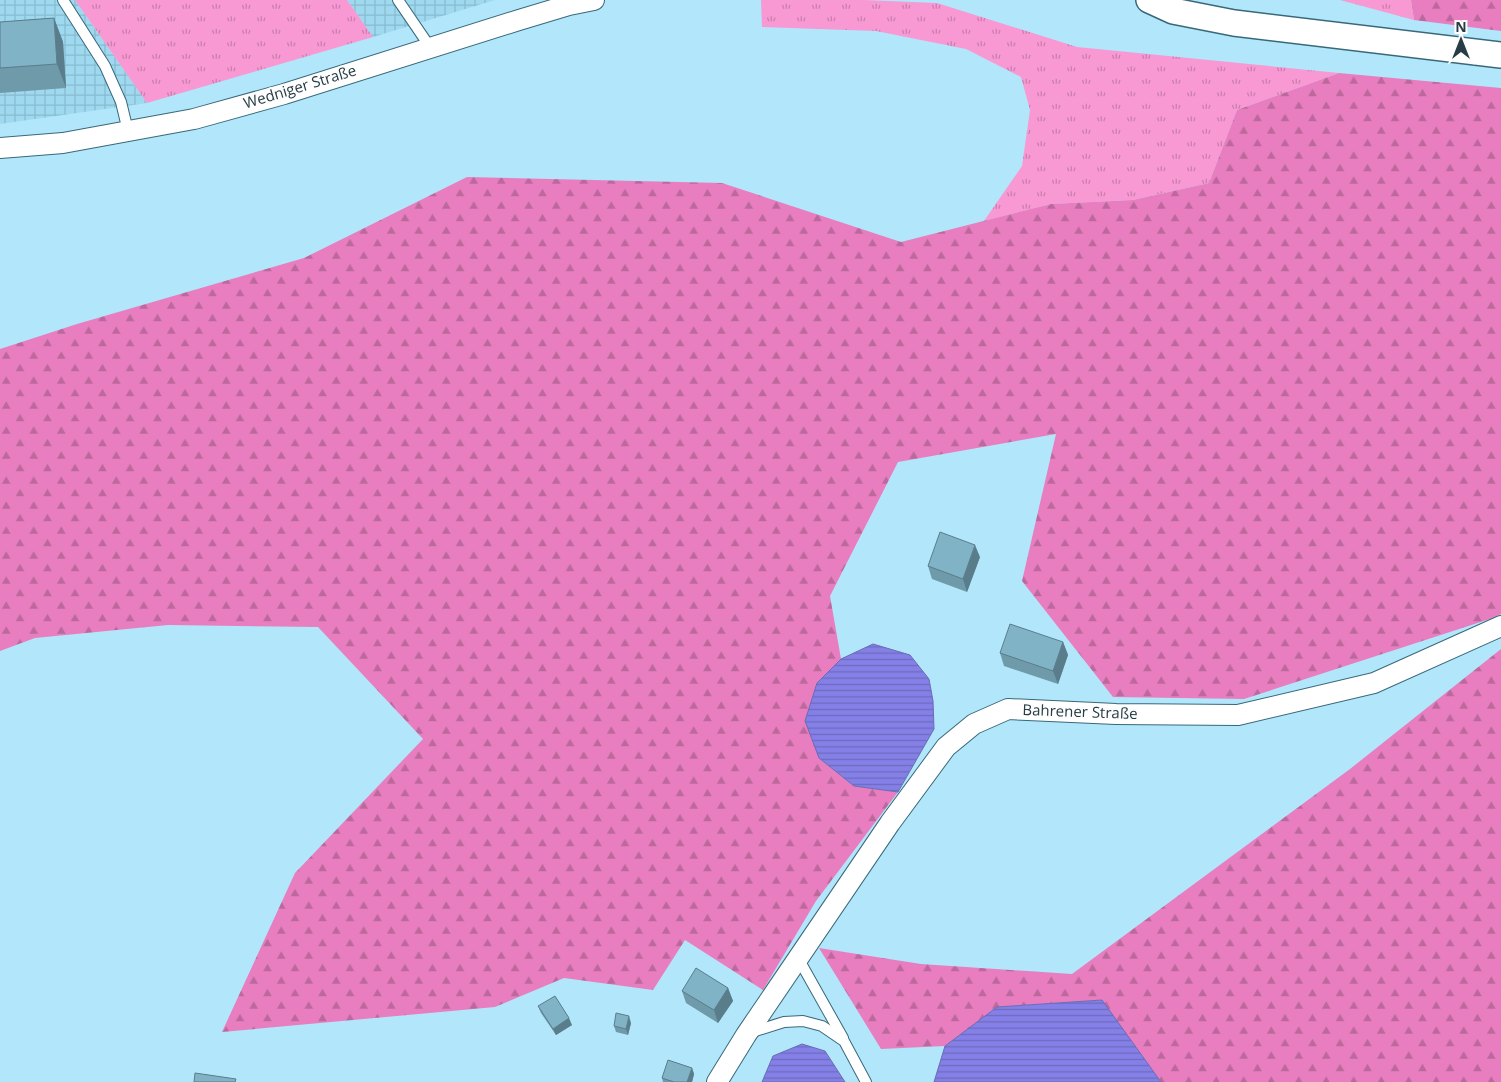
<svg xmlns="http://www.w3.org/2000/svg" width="1501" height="1082" font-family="'Open Sans',sans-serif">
  <defs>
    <pattern id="industrial-grid" width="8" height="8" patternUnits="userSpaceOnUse" patternTransform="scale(1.25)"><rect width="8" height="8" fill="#9ed9f0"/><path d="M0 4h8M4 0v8" fill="none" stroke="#88bbcf"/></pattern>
    <pattern id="grass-tufts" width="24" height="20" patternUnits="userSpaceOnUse" patternTransform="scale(1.25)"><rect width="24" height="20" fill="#f899d3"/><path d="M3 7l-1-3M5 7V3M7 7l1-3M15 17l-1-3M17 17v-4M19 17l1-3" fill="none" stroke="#c97ead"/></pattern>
    <pattern id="forest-firs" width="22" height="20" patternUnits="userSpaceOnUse" patternTransform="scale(1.25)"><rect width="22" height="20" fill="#e87ebf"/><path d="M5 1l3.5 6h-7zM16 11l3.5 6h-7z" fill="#bc689d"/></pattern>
    <pattern id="water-rules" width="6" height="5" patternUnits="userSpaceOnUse" patternTransform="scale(1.25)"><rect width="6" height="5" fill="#8580e7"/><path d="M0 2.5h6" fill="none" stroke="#6d6abd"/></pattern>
  </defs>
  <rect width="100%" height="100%" fill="#b2e6fa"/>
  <!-- industrial -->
  <g fill="url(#industrial-grid)">
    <polygon points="0,0 75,0 147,103 0,124"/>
    <polygon points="347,0 495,0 373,37"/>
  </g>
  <!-- grass -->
  <g fill="url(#grass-tufts)">
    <polygon points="75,0 347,0 373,37 147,103"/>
    <polygon points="761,0 864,0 937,3 1077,47 1339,73 1237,110 1209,183 1133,200 1051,204 984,221 1022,166 1030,110 1021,77 966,49 876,31 762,27"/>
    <polygon points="1340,0 1411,0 1414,20"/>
  </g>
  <!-- forest -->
  <g fill="url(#forest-firs)">
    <polygon points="1411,0 1501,0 1501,31 1414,20"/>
    <polygon points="1339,73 1501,88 1501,614 1493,618 1244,699 1113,697 1022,581 1056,434 898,462 830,596 841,659 817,683 819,758 854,786 898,792 816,901 763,990 685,940 653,990 564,978 495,1007 222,1032 295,873 423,739 318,627 168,625 35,638 0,651 0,349 77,324 304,258 467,177 722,183 901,242 1051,204 1133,200 1209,183 1237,110"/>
    <polygon points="1501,649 1501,1082 1161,1082 1101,1000 997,1007 945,1046 881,1049 819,948 921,964 1072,974 1350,769"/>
  </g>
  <!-- water -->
  <g fill="url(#water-rules)" stroke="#696cb6">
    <polygon points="873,644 910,655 929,679 933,701 934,729 898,792 854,786 819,758 805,721 817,683 841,659"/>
    <polygon points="1102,1000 1161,1082 934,1082 945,1046 997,1007"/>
    <polygon points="802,1044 825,1051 845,1082 762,1082 773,1056"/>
  </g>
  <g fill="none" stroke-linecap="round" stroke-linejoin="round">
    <!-- service casing -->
    <g stroke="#38697a" stroke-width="12">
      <g id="service">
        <polyline points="63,0 105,66 121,102 128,131"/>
        <polyline points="398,0 430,47"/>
        <polyline points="798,958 843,1038"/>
        <polyline points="749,1033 784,1022 803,1021 822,1026 844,1041 866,1082"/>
      </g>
    </g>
    <!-- minor casing -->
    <g stroke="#38697a" stroke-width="22">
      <g id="minor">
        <polyline points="0,148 63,143 194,119 284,94 519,20 569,5 594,0"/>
        <polyline points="717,1082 746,1035 890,823 946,747 974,724 1008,709 1116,714 1238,715 1374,683 1501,626"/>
      </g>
    </g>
    <!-- tertiary casing -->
    <g stroke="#38697a" stroke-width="28">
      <polyline id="tertiary" points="1149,0 1173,11 1234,23 1501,55"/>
    </g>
    <!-- service -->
    <use href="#service" stroke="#fff" stroke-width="10"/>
    <!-- minor -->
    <use href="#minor" stroke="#fff" stroke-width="20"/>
    <!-- tertiary -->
    <use href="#tertiary" stroke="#fff" stroke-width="25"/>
  </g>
  <!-- wall -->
  <g fill="#6f9aaa">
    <polygon points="54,18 63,42 66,88 0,93 0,22"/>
    <polygon points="980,557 967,592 932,579 928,566"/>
    <polygon points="1063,642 1068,655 1058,684 1004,666 1000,653"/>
    <polygon points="728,988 733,1001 718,1023 686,1003 682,991"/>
    <polygon points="538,1006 572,1025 556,1035 541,1013"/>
    <polygon points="631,1023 628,1035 616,1032 614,1026"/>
    <polygon points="692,1068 694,1074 692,1082 663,1082 662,1078"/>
  </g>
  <!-- shaded-wall -->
  <g fill="#5a7d8b">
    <polygon points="54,18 63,42 66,88 57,64"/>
    <polygon points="975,545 980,557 967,592 963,579"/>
    <polygon points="1063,642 1068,655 1058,684 1053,671"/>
    <polygon points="728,988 733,1001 718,1023 714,1010"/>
    <polygon points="629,1016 631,1023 628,1035 626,1029"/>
    <polygon points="569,1018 572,1025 556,1035 553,1029"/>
    <polygon points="692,1068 694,1074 692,1082 687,1082"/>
  </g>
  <!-- building -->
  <g fill="#81b3c6" stroke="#5a7d8b">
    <polygon points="54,18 57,64 0,68 0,22"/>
    <polygon points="940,532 975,545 963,579 928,566"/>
    <polygon points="1010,624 1063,642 1053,671 1000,653"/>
    <polygon points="696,968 728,988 714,1010 682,991"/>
    <polygon points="555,996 569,1018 553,1029 538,1006"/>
    <polygon points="616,1013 629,1016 626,1029 614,1026"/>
    <polygon points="668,1060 692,1068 687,1082 674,1082 662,1078"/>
    <polygon points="195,1073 236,1079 235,1082 194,1082"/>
  </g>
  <g text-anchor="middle" stroke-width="4" stroke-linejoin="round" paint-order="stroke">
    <!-- street labels -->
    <g font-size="15" fill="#273c44" stroke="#fdfdfd">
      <text transform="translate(300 87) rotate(-17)" y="5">Wedniger Straße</text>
      <text transform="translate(1080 712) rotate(2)" y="5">Bahrener Straße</text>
    </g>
  </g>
  <!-- north arrow -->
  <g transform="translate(1461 40)" stroke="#fdfdfd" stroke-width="4" paint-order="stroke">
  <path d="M0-4L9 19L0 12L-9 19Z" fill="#273c44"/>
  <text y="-8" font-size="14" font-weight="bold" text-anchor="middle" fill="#273c44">N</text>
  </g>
</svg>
